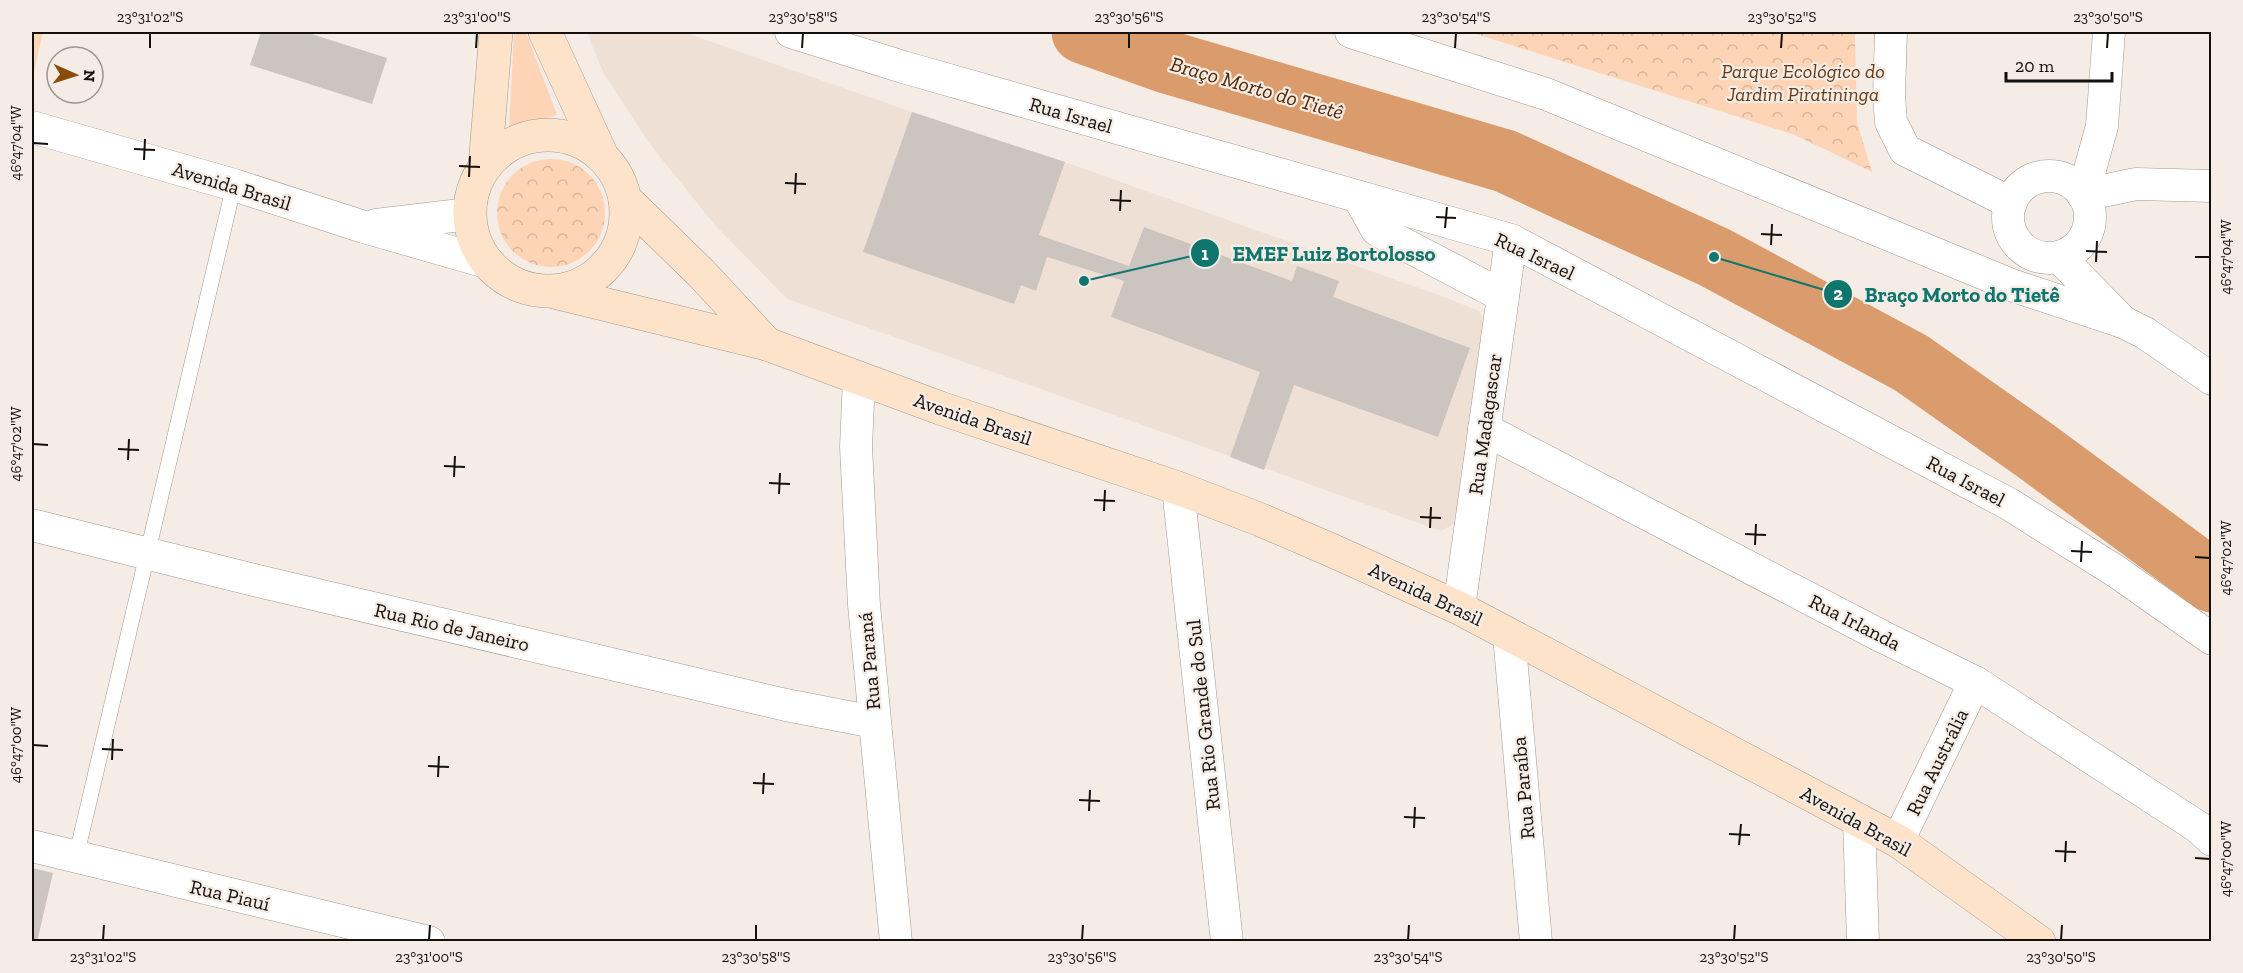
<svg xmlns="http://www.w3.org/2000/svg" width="2243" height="973" font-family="'Zilla Slab',serif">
  <defs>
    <pattern id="forest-crowns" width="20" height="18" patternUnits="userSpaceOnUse" patternTransform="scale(1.5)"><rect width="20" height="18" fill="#fdd5b6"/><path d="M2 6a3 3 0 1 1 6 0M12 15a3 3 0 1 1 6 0" fill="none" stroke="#d8b69b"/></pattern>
  </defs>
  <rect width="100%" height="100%" fill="#f5ece6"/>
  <!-- built -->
  <polygon fill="#efe0d5" points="588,32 683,32 912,112 1065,162 1444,297 1479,311 1482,317 1485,330 1455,523 1441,531 787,299 714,224 649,143 604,74 593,48"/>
  <!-- grass -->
  <g fill="#fdd5b6">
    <polygon points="32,32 43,32 32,80"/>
    <polygon points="514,32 526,32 557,115 509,129"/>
  </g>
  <!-- forest -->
  <g fill="url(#forest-crowns)">
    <polygon points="1470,32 1855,32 1857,122 1872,172 1795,135"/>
    <circle cx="551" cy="213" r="54"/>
  </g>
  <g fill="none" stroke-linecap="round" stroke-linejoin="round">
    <!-- river -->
    <polyline stroke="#da9c6c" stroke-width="63" points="1083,32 1167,62 1505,161 1714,257 1911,363 2036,451 2212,581"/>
  </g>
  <!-- building -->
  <g fill="#ccc4be">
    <polygon points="261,32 305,32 387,58 372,104 250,65"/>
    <polygon points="912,112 1065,162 1039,235 1129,266 1144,227 1292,281 1297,266 1339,281 1333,297 1470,348 1438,437 1294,385 1264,470 1230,457 1260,372 1111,317 1124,281 1047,257 1036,291 1021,285 1014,304 863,252"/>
    <polygon points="32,868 53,873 37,942 32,942"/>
  </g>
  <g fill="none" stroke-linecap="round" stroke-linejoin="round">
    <!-- service casing -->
    <g stroke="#a09993" stroke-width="16">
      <polyline id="service" points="76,857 234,185"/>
    </g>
    <!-- minor casing -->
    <g stroke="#a09993" stroke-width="33">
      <g id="minor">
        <polyline points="791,32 903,67 1511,240 2009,504 2117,572 2212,639"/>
        <polyline points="1351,32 1546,94 2014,286 2123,322"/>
        <polyline points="1891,32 1889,95 1891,122 1905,150 2011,203"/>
        <polyline points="2109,32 2102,126 2083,195 2136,184 2212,186"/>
        <polyline points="32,127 234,185 364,227 486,262"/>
        <circle cx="2049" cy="217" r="41"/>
        <polyline points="1359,198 1377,230 1503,296"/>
        <polyline points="376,225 469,214"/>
        <polyline points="2059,257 2123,322 2145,333 2212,379"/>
        <polyline points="859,379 856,447 864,605 896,942"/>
        <polyline points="1484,429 1883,637 1975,682 2198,827 2212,840"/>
        <polyline points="1178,488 1227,942"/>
        <polyline points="32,525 258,581 786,705 874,722"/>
        <polyline points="1459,608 1511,240"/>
        <polyline points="1509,635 1536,942"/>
        <polyline points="1859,820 1863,942"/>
        <polyline points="1898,841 1975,682"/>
        <polyline points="32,846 429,942"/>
      </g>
    </g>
    <!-- secondary casing -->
    <g stroke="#a09993" stroke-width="34">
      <g id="secondary">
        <polyline points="545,32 601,154"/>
        <circle cx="548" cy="213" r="78"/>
        <polyline points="485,166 496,32"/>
        <polyline points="625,199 701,273 767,344"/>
        <polyline points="554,292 767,344 940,408 1178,488 1261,520 1331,550 1459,608 1898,841 2039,942"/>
      </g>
    </g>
    <!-- service -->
    <use href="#service" stroke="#fff" stroke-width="15"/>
    <!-- minor -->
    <use href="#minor" stroke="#fff" stroke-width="32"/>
    <!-- secondary -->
    <use href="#secondary" stroke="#fee3cb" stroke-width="33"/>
  </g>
  <!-- ticks -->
  <path fill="none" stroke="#13100e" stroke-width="2" d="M150 48V33M476 48 477 33M802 48 803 33M1129 48V33M1455 48 1456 33M1781 48 1782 33M2107 48 2108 33M33 143 48 144M134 149 155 150M144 160 145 139M459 166 480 167M469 177 470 156M785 183 806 184M795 194 796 173M1110 200 1131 201M1120 211 1121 190M1436 217 1456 218M1445 228 1447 207M1761 234 1782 235M1771 245 1772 224M2086 251 2107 252M2195 257H2210M2096 262 2097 241M33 444 48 445M118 449 139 450M128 460 129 439M444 466 465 467M454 477 455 456M769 483 790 484M779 494 780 473M1094 500 1115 501M1104 511 1105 490M1420 517 1441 518M1430 528 1431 507M1745 534 1766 535M1755 545 1756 524M2071 551 2092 552M2195 557 2210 558M2081 562 2082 541M33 745 48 746M102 749 123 750M112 760 113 739M428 766 449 767M438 777 439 756M753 783 774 784M763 794 764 773M1079 800 1100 801M1089 811 1090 790M1404 817 1425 818M1414 828 1415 807M1729 834 1750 835M1739 845 1741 824M2055 851 2076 852M2195 858 2210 859M2065 862 2066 841M103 940 104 925M429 940 430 925M756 940V925M1082 940 1083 925M1408 940 1409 925M1734 940 1735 925M2061 940 2062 925"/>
  <g text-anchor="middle" stroke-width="4.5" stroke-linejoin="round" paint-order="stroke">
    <!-- park labels -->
    <g font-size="20" font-style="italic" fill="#653b17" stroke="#f5ece6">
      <text x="1803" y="78">Parque Ecológico do<tspan x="1803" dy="23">Jardim Piratininga</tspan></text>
    </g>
    <!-- street labels -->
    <g font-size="20" fill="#13100e" stroke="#f5ece6">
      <text transform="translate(1071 115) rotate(16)" y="7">Rua Israel</text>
      <text transform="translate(232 186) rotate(17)" y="7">Avenida Brasil</text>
      <text transform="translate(1535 256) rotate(25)" y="7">Rua Israel</text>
      <text transform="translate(973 419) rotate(19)" y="7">Avenida Brasil</text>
      <text transform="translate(1485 424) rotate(-82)" y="7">Rua Madagascar</text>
      <text transform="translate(1966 481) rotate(28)" y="7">Rua Israel</text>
      <text transform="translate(1426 594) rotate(25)" y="7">Avenida Brasil</text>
      <text transform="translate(1855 622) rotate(27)" y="7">Rua Irlanda</text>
      <text transform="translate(452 627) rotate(13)" y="7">Rua Rio de Janeiro</text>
      <text transform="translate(869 661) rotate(-95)" y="7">Rua Paraná</text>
      <text transform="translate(1203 715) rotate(-96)" y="7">Rua Rio Grande do Sul</text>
      <text transform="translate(1937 762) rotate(-64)" y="7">Rua Austrália</text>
      <text transform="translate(1523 788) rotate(-95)" y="7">Rua Paraíba</text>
      <text transform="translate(1856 821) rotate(29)" y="7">Avenida Brasil</text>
      <text transform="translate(230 895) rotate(13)" y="7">Rua Piauí</text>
    </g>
    <!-- water labels -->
    <g font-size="21" font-style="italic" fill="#502801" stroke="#f5ece6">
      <text transform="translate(1257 88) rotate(16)" y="7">Braço Morto do Tietê</text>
    </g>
  </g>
  <!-- callouts -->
  <path fill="none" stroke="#0f766e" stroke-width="2" d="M1084 281L1205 253M1714 257L1838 294"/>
  <g fill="#0f766e" stroke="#f5ece6" stroke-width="2">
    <circle cx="1084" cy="281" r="6"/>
    <circle cx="1714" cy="257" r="6"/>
    <circle cx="1205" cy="253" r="15"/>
    <circle cx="1838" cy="294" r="15"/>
  </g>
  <g font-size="18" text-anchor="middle" font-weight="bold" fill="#fff">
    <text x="1205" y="260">1</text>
    <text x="1838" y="300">2</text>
  </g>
  <g font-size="21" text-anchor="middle" font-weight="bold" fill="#0f766e" stroke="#f5ece6" stroke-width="4.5" stroke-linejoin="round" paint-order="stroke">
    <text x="1334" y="261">EMEF Luiz Bortolosso</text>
    <text x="1962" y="302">Braço Morto do Tietê</text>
  </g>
  <!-- border -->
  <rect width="2243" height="973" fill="none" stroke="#f5ece6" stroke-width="66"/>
  <!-- north arrow -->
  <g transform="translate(75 75) rotate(93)"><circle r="28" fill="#f5ece6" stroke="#9b9490" stroke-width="1.5"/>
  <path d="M0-4.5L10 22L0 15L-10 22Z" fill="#894c0d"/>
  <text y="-9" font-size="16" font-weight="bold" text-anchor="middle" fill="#13100e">N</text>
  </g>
  <!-- scale -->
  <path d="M2006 72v9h106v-9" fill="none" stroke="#13100e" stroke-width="3"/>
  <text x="2015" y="72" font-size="18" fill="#13100e" stroke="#f5ece6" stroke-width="4.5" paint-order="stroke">20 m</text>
  <rect x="33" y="33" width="2177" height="907" fill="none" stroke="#13100e" stroke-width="2"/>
  <g font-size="15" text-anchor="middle" fill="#13100e">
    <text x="150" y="22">23°31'02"S</text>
    <text x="477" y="22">23°31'00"S</text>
    <text x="803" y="22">23°30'58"S</text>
    <text x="1129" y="22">23°30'56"S</text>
    <text x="1456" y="22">23°30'54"S</text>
    <text x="1782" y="22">23°30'52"S</text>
    <text x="2108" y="22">23°30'50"S</text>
    <text transform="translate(16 143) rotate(-90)" y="5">46°47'04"W</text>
    <text transform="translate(2226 257) rotate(-90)" y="5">46°47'04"W</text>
    <text transform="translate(16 444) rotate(-90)" y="5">46°47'02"W</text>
    <text transform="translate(2226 558) rotate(-90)" y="5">46°47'02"W</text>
    <text transform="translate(16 745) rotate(-90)" y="5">46°47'00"W</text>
    <text transform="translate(2226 859) rotate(-90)" y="5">46°47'00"W</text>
    <text x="103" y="962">23°31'02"S</text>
    <text x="429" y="962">23°31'00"S</text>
    <text x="756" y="962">23°30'58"S</text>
    <text x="1082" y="962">23°30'56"S</text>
    <text x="1408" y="962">23°30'54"S</text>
    <text x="1734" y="962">23°30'52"S</text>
    <text x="2061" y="962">23°30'50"S</text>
  </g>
</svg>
